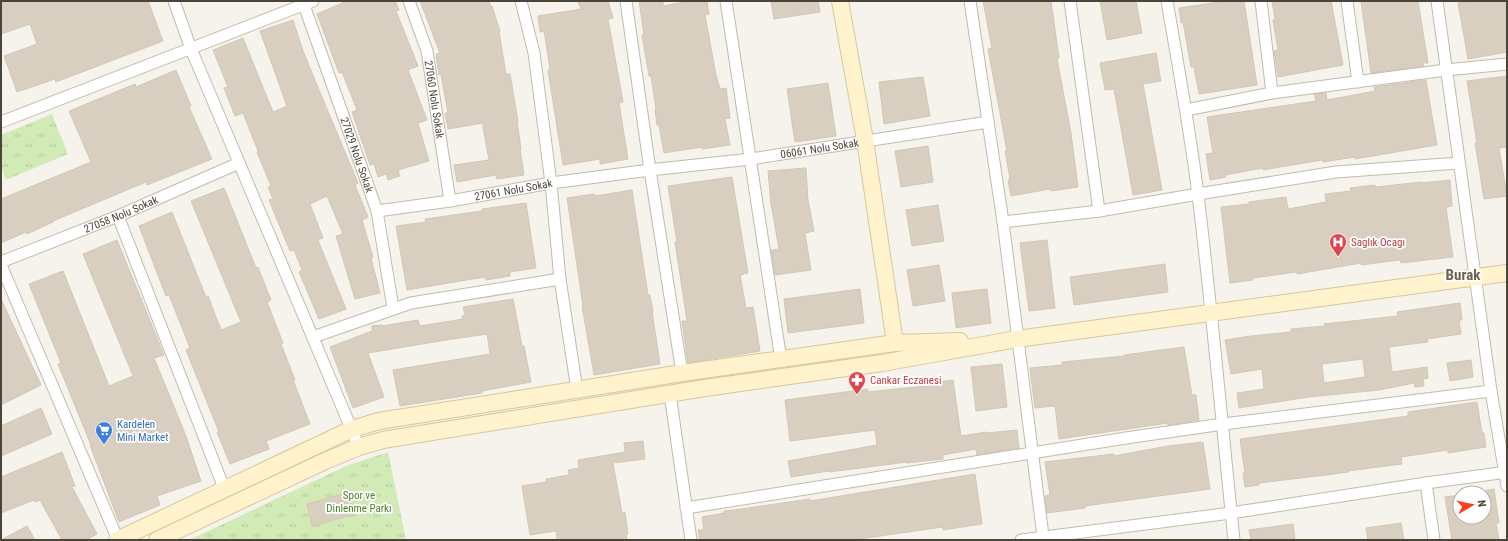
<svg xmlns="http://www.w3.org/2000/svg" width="1508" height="541" font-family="'Roboto Condensed',sans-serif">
  <defs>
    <pattern id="park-tufts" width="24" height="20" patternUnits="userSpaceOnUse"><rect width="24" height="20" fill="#d2eab5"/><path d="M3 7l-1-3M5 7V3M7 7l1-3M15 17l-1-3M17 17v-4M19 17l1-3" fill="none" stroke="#b6ca9c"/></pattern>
  </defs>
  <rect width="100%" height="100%" fill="#f6f3ec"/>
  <!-- park -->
  <g fill="url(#park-tufts)">
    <polygon points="52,114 68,154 6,180 1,167 1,135"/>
    <polygon points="388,452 406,540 189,540 346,466"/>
  </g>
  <!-- building -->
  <g fill="#d8cfc1" stroke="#d3c7b4" fill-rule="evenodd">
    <polygon points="1,1 148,1 163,41 56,82 55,79 17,92 4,56 37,44 30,24 1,34"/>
    <polygon points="347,1 395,1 399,10 396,11 418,66 408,70 427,120 418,123 429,161 398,170 400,176 388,180 386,174 378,177 374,164 370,165 352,112 357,110 342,72 339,73 317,14"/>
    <polygon points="420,1 489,1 491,7 492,6 500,31 499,32 506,74 510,74 518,121 517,121 521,149 520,149 524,175 497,179 496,175 457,182 454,165 489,160 483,127 483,123 448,129 445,113 448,113 441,74 439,75 436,54 440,53"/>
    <polygon points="578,1 608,1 613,18 608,19 623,102 619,103 628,159 600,164 600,159 563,165 548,70 550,69 544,31 540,32 538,16 581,9"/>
    <polygon points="639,1 663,1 663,6 690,1 707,1 709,14 705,15 716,75 720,89 726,88 730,118 725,119 730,145 702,149 702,147 664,153 659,125 657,125 655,109 656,109 651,76 649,76 642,35 644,35"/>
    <polygon points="771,1 818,1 820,12 774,19"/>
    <polygon points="983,1 1051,1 1059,58 1057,59 1071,133 1078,187 1051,191 1050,189 1011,196 1008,180 1010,179 1005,151 1007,151 988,49 992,48"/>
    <polygon points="1100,1 1136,1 1142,33 1107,40"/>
    <polygon points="1226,1 1244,1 1257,85 1199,94 1194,67 1191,67 1183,22 1181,23 1179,8"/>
    <polygon points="1272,1 1331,1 1343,65 1278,77 1274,51 1278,50 1273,20 1275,19"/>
    <polygon points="1361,1 1418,1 1428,63 1423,63 1424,66 1371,73"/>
    <polygon points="1471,1 1507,1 1507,52 1468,59 1458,3"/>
    <polygon points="293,20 303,51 324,102 358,183 355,185 368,217 362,220 373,257 371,258 380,293 355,299 336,236 343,234 327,196 310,204 323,238 318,240 346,309 319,319 299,272 302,270 294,250 290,251 269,200 273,199 268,187 271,186 257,152 258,151 243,113 235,116 224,88 228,87 213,50 243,38 273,112 287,106 260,31"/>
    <polygon points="1156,53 1161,81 1143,84 1162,190 1133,195 1114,89 1105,90 1100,63"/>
    <polygon points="176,70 191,106 189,107 212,159 147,185 146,182 53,221 53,222 27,234 26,232 1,243 1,199 91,162 69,111 135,84 136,87"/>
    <polygon points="1507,76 1507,147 1499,148 1507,196 1484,199 1475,143 1477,143 1467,81"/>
    <polygon points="923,77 930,116 884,124 879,82"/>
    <polygon points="1426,80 1437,145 1355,159 1355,157 1323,162 1322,160 1263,170 1263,168 1225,175 1226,177 1210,180 1206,154 1213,153 1207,117 1316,101 1314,94 1326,93 1327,100 1375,91 1374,87"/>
    <polygon points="828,83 836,136 795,142 787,89"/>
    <polygon points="928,146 933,182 901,187 895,151"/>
    <polygon points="806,168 808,200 814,231 805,233 811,270 775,275 771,250 779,249 771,204 768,171"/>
    <polygon points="732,177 748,273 740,275 746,308 753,307 760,351 688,363 682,321 687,321 675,242 677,242 668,186"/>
    <polygon points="1450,180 1452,206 1446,207 1453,257 1401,263 1400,260 1361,265 1361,263 1297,274 1297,272 1253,278 1253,280 1230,283 1221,207 1249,204 1249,202 1286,197 1288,209 1326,202 1325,194 1351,191 1350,188 1375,185 1375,187 1422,182 1422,183"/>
    <polygon points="224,188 256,268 258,267 271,300 267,302 283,343 281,344 295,380 293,380 310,424 266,441 269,449 230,464 217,432 219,432 186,350 190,348 169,295 166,296 139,226 172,212 206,297 208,296 221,330 241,322 191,201"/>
    <polygon points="632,190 648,295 650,295 653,311 652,311 660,364 594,375 582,306 583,306 567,198 594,194 595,196"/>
    <polygon points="526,203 536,268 510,272 510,276 486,280 485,277 407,290 396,226 426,222 425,219 482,211 482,209"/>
    <polygon points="938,205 944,241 912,246 906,210"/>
    <polygon points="117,240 164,355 154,358 186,436 201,481 157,496 160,505 119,522 90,445 91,445 58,364 61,363 29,284 63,271 109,386 133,376 83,254"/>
    <polygon points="1047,240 1055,308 1029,311 1020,243"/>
    <polygon points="1165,264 1168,292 1074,305 1070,277"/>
    <polygon points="939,265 945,301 913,306 907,270"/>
    <polygon points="860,289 864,323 788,333 784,299"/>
    <polygon points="987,289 991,323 956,328 952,293"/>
    <polygon points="1,299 41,385 1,405"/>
    <polygon points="513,299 522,346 524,346 531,382 482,391 482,393 400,406 393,370 490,354 487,334 446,340 368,353 384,397 353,408 330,347 372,331 372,326 382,325 382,326 418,320 420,326 463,319 462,316 465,315 463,307"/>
    <path d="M1460 303 1462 320H1459L1461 334 1427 339 1428 342 1389 347 1392 372 1427 367 1428 378 1423 379 1424 386 1415 387 1414 383 1379 390 1309 397 1239 408 1237 393 1264 389 1262 369 1231 374 1225 340 1251 336 1291 332V329L1325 326 1324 324 1398 316 1397 312ZM1363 359 1365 377 1324 383 1322 364Z"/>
    <polygon points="1184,347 1192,395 1196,395 1199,420 1168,425 1168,423 1059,439 1055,406 1035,408 1030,368 1062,365 1062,362 1125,356 1124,355"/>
    <polygon points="1471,360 1473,377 1450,381 1447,363"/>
    <polygon points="1002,364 1007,407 976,411 971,367"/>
    <polygon points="953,380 961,436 987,432 987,433 1017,430 1019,448 977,455 976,449 943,455 943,459 907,463 907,462 829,472 829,471 791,477 788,461 877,445 875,430 790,441 785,400 868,389 868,392 925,386 924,384"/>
    <polygon points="1477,402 1482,433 1484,433 1486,447 1448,453 1448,450 1401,457 1402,464 1348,471 1348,472 1334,474 1259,483 1259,485 1245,487 1243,473 1245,473 1240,439 1408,416 1408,412"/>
    <polygon points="41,408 52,434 1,456 1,426"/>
    <polygon points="643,441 645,459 613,463 622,513 625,512 628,534 626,534 627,540 557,540 556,531 530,535 522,486 546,482 546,479 569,475 568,470 579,468 578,460 625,452 624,443"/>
    <polygon points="1203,442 1210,489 1085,506 1085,508 1047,513 1045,496 1050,495 1045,462 1114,454 1114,456 1168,446"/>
    <polygon points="62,452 75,486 72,487 97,534 86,540 62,540 40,500 35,502 34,500 1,513 1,477"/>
    <polygon points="975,474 982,524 943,530 943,527 852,540 700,540 698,530 704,530 702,517 724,513 724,511 734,510 810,499 810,501"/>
    <polygon points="1494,489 1499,523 1496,523 1499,540 1452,540 1445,497 1460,495 1460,517 1484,517 1484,491"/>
    <polygon points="349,492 355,514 312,526 307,504"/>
    <polygon points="1401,523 1404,540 1368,540 1366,528"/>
    <polygon points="1293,524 1295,540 1251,540 1249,530"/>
    <polygon points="27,526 35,540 1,540"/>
  </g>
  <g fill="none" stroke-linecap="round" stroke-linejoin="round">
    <!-- street casing -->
    <g stroke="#c2bbae" stroke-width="13">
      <g id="street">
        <polyline points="174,1 191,49 359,447"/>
        <path id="s1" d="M409 1 427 51 450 201"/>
        <polyline points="521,1 534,53 551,183 560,279 577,390"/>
        <polyline points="626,1 650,170 682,373"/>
        <polyline points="726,1 781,360"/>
        <polyline points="970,1 1003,222 1043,536"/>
        <polyline points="1070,1 1099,211"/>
        <path d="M1167 1C1178 65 1190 130 1198 195 1212 310 1222 425 1234 540"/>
        <polyline points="1261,1 1272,93"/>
        <polyline points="1347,1 1358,82"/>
        <polyline points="1437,1 1491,391 1507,486"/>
        <path id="s2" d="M304 5 377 211 393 308"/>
        <polyline points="1186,110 1272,93 1446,70 1507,64"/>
        <polyline points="1,122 313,1"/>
        <path id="s3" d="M377 211 450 201 551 183 650 170 751 159 988 122"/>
        <polyline points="118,216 224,488"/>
        <polyline points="1003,222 1099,211 1198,194 1336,172 1459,163"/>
        <path id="s4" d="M1 262 118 216 239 163"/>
        <polyline points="1,265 118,540"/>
        <polyline points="313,337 411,303 560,279"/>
        <polyline points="670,394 691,540"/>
        <polyline points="1426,483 1434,540"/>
        <polyline points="686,508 1126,438 1223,424 1491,391"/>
        <polyline points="1021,540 1231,513 1426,483 1507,472"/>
      </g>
    </g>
    <!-- secondary casing -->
    <g stroke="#d6c79b" stroke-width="18">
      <g id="secondary">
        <polyline points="840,1 865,140 895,343"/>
        <polyline points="117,540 352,429 379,421 682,373 895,343 960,341"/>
        <polyline points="157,540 325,461 359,447 383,440 705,388 882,363 1017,339 1507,273"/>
      </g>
    </g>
    <!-- street -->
    <use href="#street" stroke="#fff" stroke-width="11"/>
    <!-- secondary -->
    <use href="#secondary" stroke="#fff3cd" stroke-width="16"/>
  </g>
  <!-- icons -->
  <defs>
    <g id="hospital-pin" transform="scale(0.9)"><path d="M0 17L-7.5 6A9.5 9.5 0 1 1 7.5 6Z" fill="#e0444e" stroke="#fff"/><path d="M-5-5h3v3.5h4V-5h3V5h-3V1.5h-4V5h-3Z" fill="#fff"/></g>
    <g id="pharmacy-pin" transform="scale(0.9)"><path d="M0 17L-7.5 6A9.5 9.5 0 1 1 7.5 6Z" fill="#e0444e" stroke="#fff"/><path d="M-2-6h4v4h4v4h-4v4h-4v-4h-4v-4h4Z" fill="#fff"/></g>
    <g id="supermarket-pin" transform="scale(0.9)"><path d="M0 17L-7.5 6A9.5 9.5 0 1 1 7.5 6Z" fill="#3f7fe0" stroke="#fff"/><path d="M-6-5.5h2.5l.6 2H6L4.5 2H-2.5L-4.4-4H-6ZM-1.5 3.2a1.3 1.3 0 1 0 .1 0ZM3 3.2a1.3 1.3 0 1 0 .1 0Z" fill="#fff"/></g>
  </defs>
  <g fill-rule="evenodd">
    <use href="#hospital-pin" x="1338" y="242"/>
    <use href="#pharmacy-pin" x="857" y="380"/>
    <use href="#supermarket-pin" x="104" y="430"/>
  </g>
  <g text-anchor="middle" stroke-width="3.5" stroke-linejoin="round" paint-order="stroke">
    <!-- street labels -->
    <g font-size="11" fill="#4b4439" stroke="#fff">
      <text dy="4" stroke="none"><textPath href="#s1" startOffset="102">27060 Nolu Sokak</textPath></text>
      <text dy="4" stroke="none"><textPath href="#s3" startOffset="447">06061 Nolu Sokak</textPath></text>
      <text dy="4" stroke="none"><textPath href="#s2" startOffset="159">27029 Nolu Sokak</textPath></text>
      <text dy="4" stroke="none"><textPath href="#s3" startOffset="138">27061 Nolu Sokak</textPath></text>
      <text dy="4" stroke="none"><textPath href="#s4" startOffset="129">27058 Nolu Sokak</textPath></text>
    </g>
    <!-- health labels -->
    <g font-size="11" fill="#be3a42" stroke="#fff" text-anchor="start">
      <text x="1351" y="246">Saglık Ocagı</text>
      <text x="870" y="384">Cankar Eczanesi</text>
    </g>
    <!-- shop labels -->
    <g font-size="11" fill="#366cbe" stroke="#fff" text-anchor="start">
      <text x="117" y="428">Kardelen<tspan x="117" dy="13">Mini Market</tspan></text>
    </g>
    <!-- park labels -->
    <g font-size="11" fill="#4a7f2a" stroke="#fff">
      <text x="359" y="499">Spor ve<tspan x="359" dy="13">Dinlenme Parkı</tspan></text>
    </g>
    <!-- district labels -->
    <g font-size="15" font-weight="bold" fill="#6e6250" stroke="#fff">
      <text x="1463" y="280">Burak</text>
    </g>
  </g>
  <!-- border -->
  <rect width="1508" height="541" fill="none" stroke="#4b4439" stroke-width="4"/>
  <!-- north arrow -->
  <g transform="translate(1472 505) rotate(81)"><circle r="19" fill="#ffffff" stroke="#b7b4b0"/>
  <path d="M0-3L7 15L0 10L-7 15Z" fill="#fc3f1d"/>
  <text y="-6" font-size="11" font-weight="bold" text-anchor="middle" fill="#4b4439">N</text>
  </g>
</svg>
